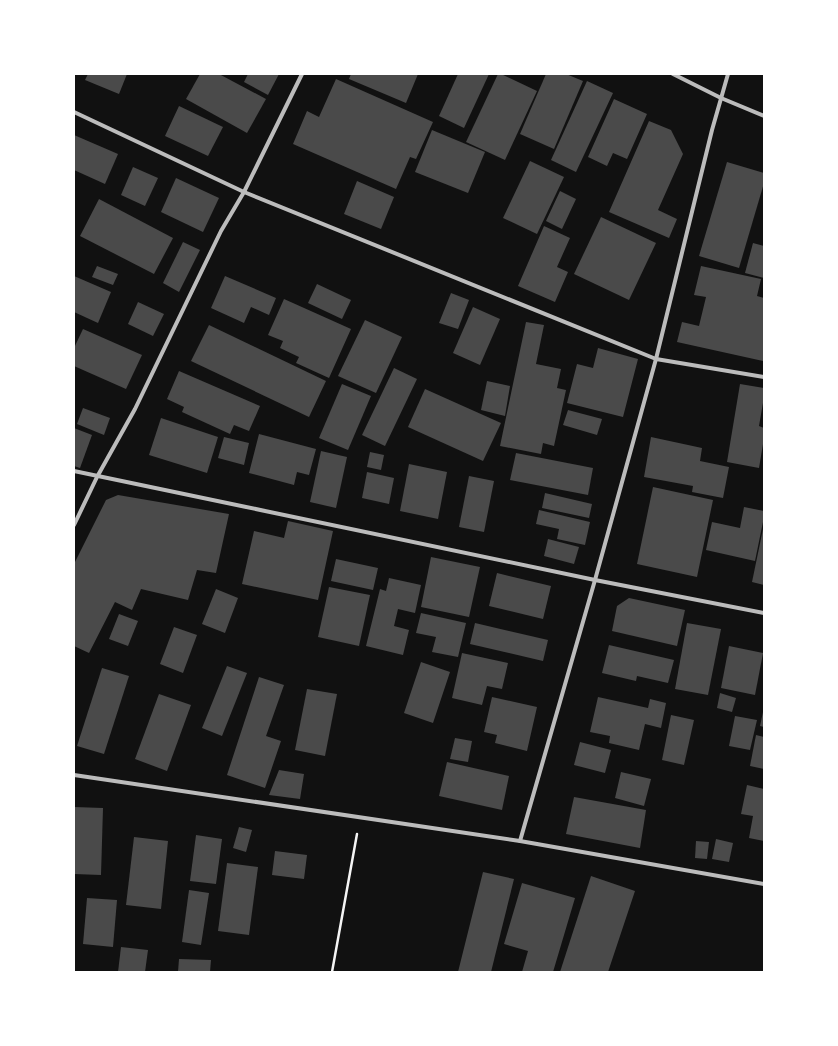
<svg xmlns="http://www.w3.org/2000/svg" width="838" height="1046" font-family="Quicksand,sans-serif">
  <rect width="100%" height="100%" fill="#111"/>
  <!-- building -->
  <g fill="#4a4a4a">
    <polygon points="88,74 127,74 119,94 85,80"/>
    <polygon points="200,74 219,74 266,99 247,133 186,99"/>
    <polygon points="248,74 279,74 268,95 244,82"/>
    <polygon points="351,74 418,74 406,103 349,79"/>
    <polygon points="458,74 489,74 464,128 439,116"/>
    <polygon points="498,74 501,74 537,91 505,160 466,142"/>
    <polygon points="546,74 566,74 583,81 554,149 520,134"/>
    <polygon points="336,79 433,122 416,159 410,157 396,189 293,144 307,111 319,117"/>
    <polygon points="587,81 613,93 576,172 551,160"/>
    <polygon points="614,99 647,114 627,159 613,153 607,166 588,157"/>
    <polygon points="179,106 223,127 208,156 165,136"/>
    <polygon points="649,121 671,130 683,154 658,210 677,219 669,238 609,212"/>
    <polygon points="432,130 485,152 468,193 415,172"/>
    <polygon points="74,135 118,154 105,184 74,170"/>
    <polygon points="530,161 564,177 537,234 503,218"/>
    <polygon points="727,162 764,173 764,183 739,268 699,256"/>
    <polygon points="133,167 158,178 145,206 121,195"/>
    <polygon points="176,178 219,198 203,232 161,212"/>
    <polygon points="357,181 394,197 381,229 344,214"/>
    <polygon points="560,191 576,199 562,229 546,221"/>
    <polygon points="99,199 173,238 154,274 80,236"/>
    <polygon points="601,217 656,243 629,300 574,274"/>
    <polygon points="544,226 570,238 557,267 568,272 555,302 518,286"/>
    <polygon points="183,242 200,250 179,292 163,283"/>
    <polygon points="753,243 764,246 764,278 745,273"/>
    <polygon points="97,266 118,274 113,285 92,277"/>
    <polygon points="701,266 761,279 757,296 764,298 763,361 677,342 682,322 699,326 706,297 694,295"/>
    <polygon points="74,276 111,292 98,323 74,312"/>
    <polygon points="225,276 276,298 269,315 251,307 244,323 211,308"/>
    <polygon points="317,284 351,300 342,319 308,303"/>
    <polygon points="451,293 469,300 458,329 439,323"/>
    <polygon points="284,299 351,329 329,378 296,363 299,357 280,348 283,341 268,335"/>
    <polygon points="138,302 164,314 153,336 128,324"/>
    <polygon points="473,307 500,319 480,365 453,353"/>
    <polygon points="365,320 402,337 376,393 338,376"/>
    <polygon points="526,322 544,325 536,364 561,369 557,388 566,390 554,446 543,443 541,454 500,446"/>
    <polygon points="209,325 326,381 309,417 191,361"/>
    <polygon points="83,329 142,355 126,389 74,366 74,348"/>
    <polygon points="598,348 638,359 623,417 567,403 577,364 593,368"/>
    <polygon points="394,368 417,379 385,446 362,435"/>
    <polygon points="179,371 260,406 249,431 234,425 230,434 182,412 184,407 167,399"/>
    <polygon points="487,381 510,386 505,416 481,410"/>
    <polygon points="342,384 371,396 348,450 319,438"/>
    <polygon points="740,384 764,388 764,397 759,426 764,428 764,438 759,468 727,462"/>
    <polygon points="425,389 501,423 483,461 408,427"/>
    <polygon points="83,408 110,418 104,435 77,424"/>
    <polygon points="568,410 602,419 597,435 563,425"/>
    <polygon points="161,418 218,437 207,473 149,455"/>
    <polygon points="74,428 92,435 80,468 74,466"/>
    <polygon points="259,434 316,449 309,475 297,472 294,485 249,473"/>
    <polygon points="224,437 249,443 244,465 218,458"/>
    <polygon points="651,437 702,448 700,461 729,467 723,498 692,492 693,486 644,477"/>
    <polygon points="321,451 347,457 336,508 310,502"/>
    <polygon points="370,452 384,455 381,470 367,467"/>
    <polygon points="516,453 593,468 588,495 510,480"/>
    <polygon points="409,464 447,472 438,519 400,511"/>
    <polygon points="367,472 394,478 389,504 362,498"/>
    <polygon points="469,476 494,481 484,532 459,527"/>
    <polygon points="653,487 713,500 697,577 637,564"/>
    <polygon points="545,493 592,504 589,518 542,508"/>
    <polygon points="118,495 229,514 216,573 197,570 188,600 141,589 132,610 115,602 89,653 74,646 74,564 106,500"/>
    <polygon points="744,507 764,511 764,517 755,561 706,550 712,522 740,528"/>
    <polygon points="539,510 590,522 585,545 557,539 559,529 536,524"/>
    <polygon points="288,521 333,531 318,600 242,584 254,531 284,538"/>
    <polygon points="763,529 764,529 764,585 752,582"/>
    <polygon points="548,539 579,547 574,564 544,556"/>
    <polygon points="431,557 480,567 469,617 421,607"/>
    <polygon points="336,559 378,568 373,590 331,581"/>
    <polygon points="497,573 551,586 543,619 489,606"/>
    <polygon points="389,578 421,585 415,613 398,609 394,626 409,630 403,655 366,646 380,589 386,591"/>
    <polygon points="329,587 370,595 359,646 318,637"/>
    <polygon points="216,589 238,598 225,633 202,624"/>
    <polygon points="629,598 685,610 677,646 612,631 617,606"/>
    <polygon points="421,613 466,623 458,657 432,652 436,637 416,633"/>
    <polygon points="119,614 138,621 128,646 109,639"/>
    <polygon points="475,623 548,640 543,661 470,644"/>
    <polygon points="687,623 721,629 708,695 675,689"/>
    <polygon points="174,627 197,635 183,673 160,664"/>
    <polygon points="609,645 674,660 668,683 637,676 636,681 602,673"/>
    <polygon points="729,646 763,653 755,695 721,688"/>
    <polygon points="462,653 508,663 502,689 487,686 482,705 452,698"/>
    <polygon points="421,662 450,672 433,723 404,713"/>
    <polygon points="227,666 247,673 222,736 202,728"/>
    <polygon points="102,668 129,676 104,754 77,746"/>
    <polygon points="259,677 284,685 266,736 281,741 265,788 227,775"/>
    <polygon points="307,689 337,694 325,756 295,750"/>
    <polygon points="720,693 736,698 732,712 717,708"/>
    <polygon points="159,694 191,705 167,771 135,759"/>
    <polygon points="492,697 537,707 527,751 495,743 497,735 484,732"/>
    <polygon points="598,697 648,708 650,699 666,703 661,728 645,724 639,750 609,743 610,736 590,732"/>
    <polygon points="763,712 764,712 764,727 760,726"/>
    <polygon points="671,715 694,720 684,765 662,760"/>
    <polygon points="735,716 757,720 750,750 729,746"/>
    <polygon points="756,735 764,737 764,769 750,766"/>
    <polygon points="455,738 472,741 468,762 450,759"/>
    <polygon points="580,742 611,750 605,773 574,765"/>
    <polygon points="447,762 509,776 502,810 439,796"/>
    <polygon points="279,770 304,774 300,799 269,795"/>
    <polygon points="621,772 651,779 644,806 615,798"/>
    <polygon points="747,785 764,789 764,841 749,838 753,816 741,814"/>
    <polygon points="574,797 646,810 640,848 566,834"/>
    <polygon points="74,807 103,808 101,875 74,874"/>
    <polygon points="239,827 252,830 246,852 233,848"/>
    <polygon points="196,835 222,839 216,884 190,881"/>
    <polygon points="134,837 168,841 161,909 126,905"/>
    <polygon points="716,839 733,843 729,862 712,859"/>
    <polygon points="696,841 709,842 707,859 695,858"/>
    <polygon points="275,851 307,855 304,879 272,875"/>
    <polygon points="227,863 258,867 249,935 218,931"/>
    <polygon points="483,872 514,879 491,972 458,972"/>
    <polygon points="591,876 635,891 608,972 560,972"/>
    <polygon points="522,883 575,898 553,972 522,972 528,951 504,944"/>
    <polygon points="189,890 209,893 201,945 182,942"/>
    <polygon points="87,898 117,900 113,947 83,944"/>
    <polygon points="121,947 148,950 145,972 118,972"/>
    <polygon points="179,959 211,960 210,972 178,972"/>
  </g>
  <g fill="none" stroke-linecap="round" stroke-linejoin="round">
    <!-- path -->
    <polyline stroke="#f5f5f5" stroke-width="2.5" points="332,972 357,834"/>
    <!-- minor -->
    <g stroke="#bcbcbc" stroke-width="4">
      <polyline points="673,74 721,98 764,116"/>
      <polyline points="74,112 244,192 656,359 764,377"/>
      <polyline points="74,471 595,580 764,613"/>
      <polyline points="74,525 97,477 135,409 221,231 244,192 302,74"/>
      <polyline points="74,775 520,841 764,884"/>
      <polyline points="520,841 595,580 656,359 712,130 728,74"/>
    </g>
  </g>
  <!-- border -->
  <rect width="838" height="1046" fill="none" stroke="#ffffff" stroke-width="150"/>
</svg>
